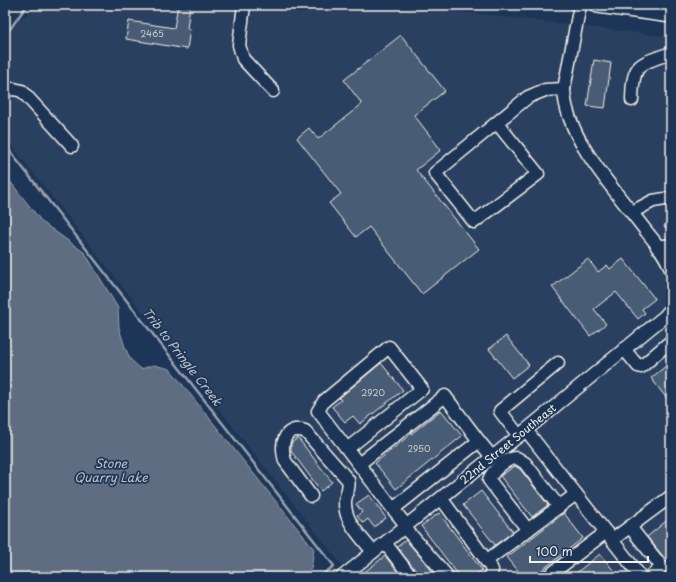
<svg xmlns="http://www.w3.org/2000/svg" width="676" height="582" font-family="'Playpen Sans',sans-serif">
  <rect width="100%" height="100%" fill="#1d3557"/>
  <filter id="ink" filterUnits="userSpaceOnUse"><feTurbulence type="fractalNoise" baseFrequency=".025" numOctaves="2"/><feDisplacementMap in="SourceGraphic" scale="8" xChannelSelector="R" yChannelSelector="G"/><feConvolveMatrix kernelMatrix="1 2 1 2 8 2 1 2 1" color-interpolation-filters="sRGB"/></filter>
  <g filter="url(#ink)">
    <!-- built -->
    <polygon fill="#2a4060" points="38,5 405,5 671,37 671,577 351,577 5,137 5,31"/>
    <!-- water -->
    <polygon fill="#5e6d82" stroke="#9aa2ab" points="5,175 42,222 85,253 118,308 119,328 125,347 130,359 141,369 154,365 170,369 314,549 311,569 305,577 5,577"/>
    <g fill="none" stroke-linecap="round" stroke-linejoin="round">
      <!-- stream -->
      <g stroke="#9aa2ab" stroke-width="2.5">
        <polyline points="5,36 25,8 28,5"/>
        <polyline points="5,145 334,566 319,577"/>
      </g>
    </g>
    <!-- building -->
    <g fill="#485b74" stroke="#f4f1e8">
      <polygon points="178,5 190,5 187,29 190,29 187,49 126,39 129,21 174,28"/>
      <polygon points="401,35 445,91 414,115 441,150 416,170 479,249 422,294 369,227 356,237 329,203 341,194 297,138 309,128 318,139 362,104 344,80"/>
      <polygon points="594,60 611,63 605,108 587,106"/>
      <polygon points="671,210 671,230 664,227"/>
      <polygon points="588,259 598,272 607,265 610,269 623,259 655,299 642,309 645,313 638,319 616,292 594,309 606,324 590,336 552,287"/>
      <polygon points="506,336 529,365 512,378 489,349"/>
      <polygon points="671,362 671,404 651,378"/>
      <polygon points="381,363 403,390 360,424 353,416 345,422 332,407 341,400 339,398"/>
      <polygon points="441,410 462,436 396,489 375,463"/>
      <polygon points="298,438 332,482 321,491 291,451 291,443"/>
      <polygon points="515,466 520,469 548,505 532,517 500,476"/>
      <polygon points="481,491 513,532 495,545 463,505"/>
      <polygon points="369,495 386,518 374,527 368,519 363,523 357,516 362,512 356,504"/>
      <polygon points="439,513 482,570 473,577 460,577 421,526"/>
      <polygon points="564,513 583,538 533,577 523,577 507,557"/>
      <polygon points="671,517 671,557 667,561 647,537"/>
      <polygon points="406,540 429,567 436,577 418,577 417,572 397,547"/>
      <polygon points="600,554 619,577 571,577"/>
      <polygon points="385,556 402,577 358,577"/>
    </g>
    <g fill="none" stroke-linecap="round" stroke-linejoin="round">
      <!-- minor casing -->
      <g stroke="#f4f1e8" stroke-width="15">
        <g id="minor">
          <polyline points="244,5 239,45 243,59 273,91"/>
          <path d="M580 5 564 89C565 139 617 192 646 231 655 242 667 256 671 270"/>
          <polyline points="5,90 14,89 22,91 72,146"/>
          <path d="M632 100C633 63 637 65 671 53"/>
          <polyline points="497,123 538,174 474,222 435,173 528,97 545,90 564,89"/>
          <polyline points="632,212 653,201 671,198"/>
          <polyline points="657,247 671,245"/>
          <polyline points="624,349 638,366 641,367 671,341"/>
          <polyline points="526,430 641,577"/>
          <polyline points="519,436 500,411 558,363"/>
          <polyline points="347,449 422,389 389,347 324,401 318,411 393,509"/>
          <polyline points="359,464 445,396 479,441"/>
          <path d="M311 496 285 461C280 444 284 425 305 431L348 480C351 488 344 496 345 504 345 522 362 538 373 552"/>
          <polyline points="441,498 489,564 492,570 490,577"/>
          <polyline points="406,525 393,509 479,441 492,457"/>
          <polyline points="404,527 448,577"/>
          <polyline points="630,527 662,567 650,577"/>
          <path d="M528 530 489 480C492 471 506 458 517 458L525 463 559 507"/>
          <polyline points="612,540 670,497 671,498"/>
          <polyline points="385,543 411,577"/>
          <polyline points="486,561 576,494"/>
          <polyline points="342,577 526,430 665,316 671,309"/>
          <polyline points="547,577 606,532"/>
        </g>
      </g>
      <!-- major casing -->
      <g stroke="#f4f1e8" stroke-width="18">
        <polyline id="major" points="598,5 671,15"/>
      </g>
      <!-- minor -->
      <use href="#minor" stroke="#1d3557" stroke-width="12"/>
      <!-- major -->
      <use href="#major" stroke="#1d3557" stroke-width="15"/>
    </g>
  </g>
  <g text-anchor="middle" stroke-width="3.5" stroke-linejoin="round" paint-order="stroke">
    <!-- number labels -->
    <g font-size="9" fill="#c9cccb">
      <text x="152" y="37">2465</text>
      <text x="373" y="396">2920</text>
      <text x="419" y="452">2950</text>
    </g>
    <!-- street labels -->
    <g font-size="11" fill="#f4f1e8" stroke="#1d3557">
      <text transform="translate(508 444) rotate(-39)" y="4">22nd Street Southeast</text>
    </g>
    <!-- water labels -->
    <g font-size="12" font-style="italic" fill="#c0c3c4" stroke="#1d3557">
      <text transform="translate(182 357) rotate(52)" y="4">Trib to Pringle Creek</text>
      <text x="111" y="468">Stone<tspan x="111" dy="14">Quarry Lake</tspan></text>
    </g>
  </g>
  <!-- margin -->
  <rect width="676" height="582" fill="none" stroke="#1d3557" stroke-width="20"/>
  <rect x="10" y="10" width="656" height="562" fill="none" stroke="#f4f1e8" stroke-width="1.5" filter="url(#ink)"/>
  <!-- scale -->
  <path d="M530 556v6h118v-6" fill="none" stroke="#f4f1e8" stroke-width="2"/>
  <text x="536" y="556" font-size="12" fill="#f4f1e8" stroke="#1d3557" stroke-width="3" paint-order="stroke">100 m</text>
</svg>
